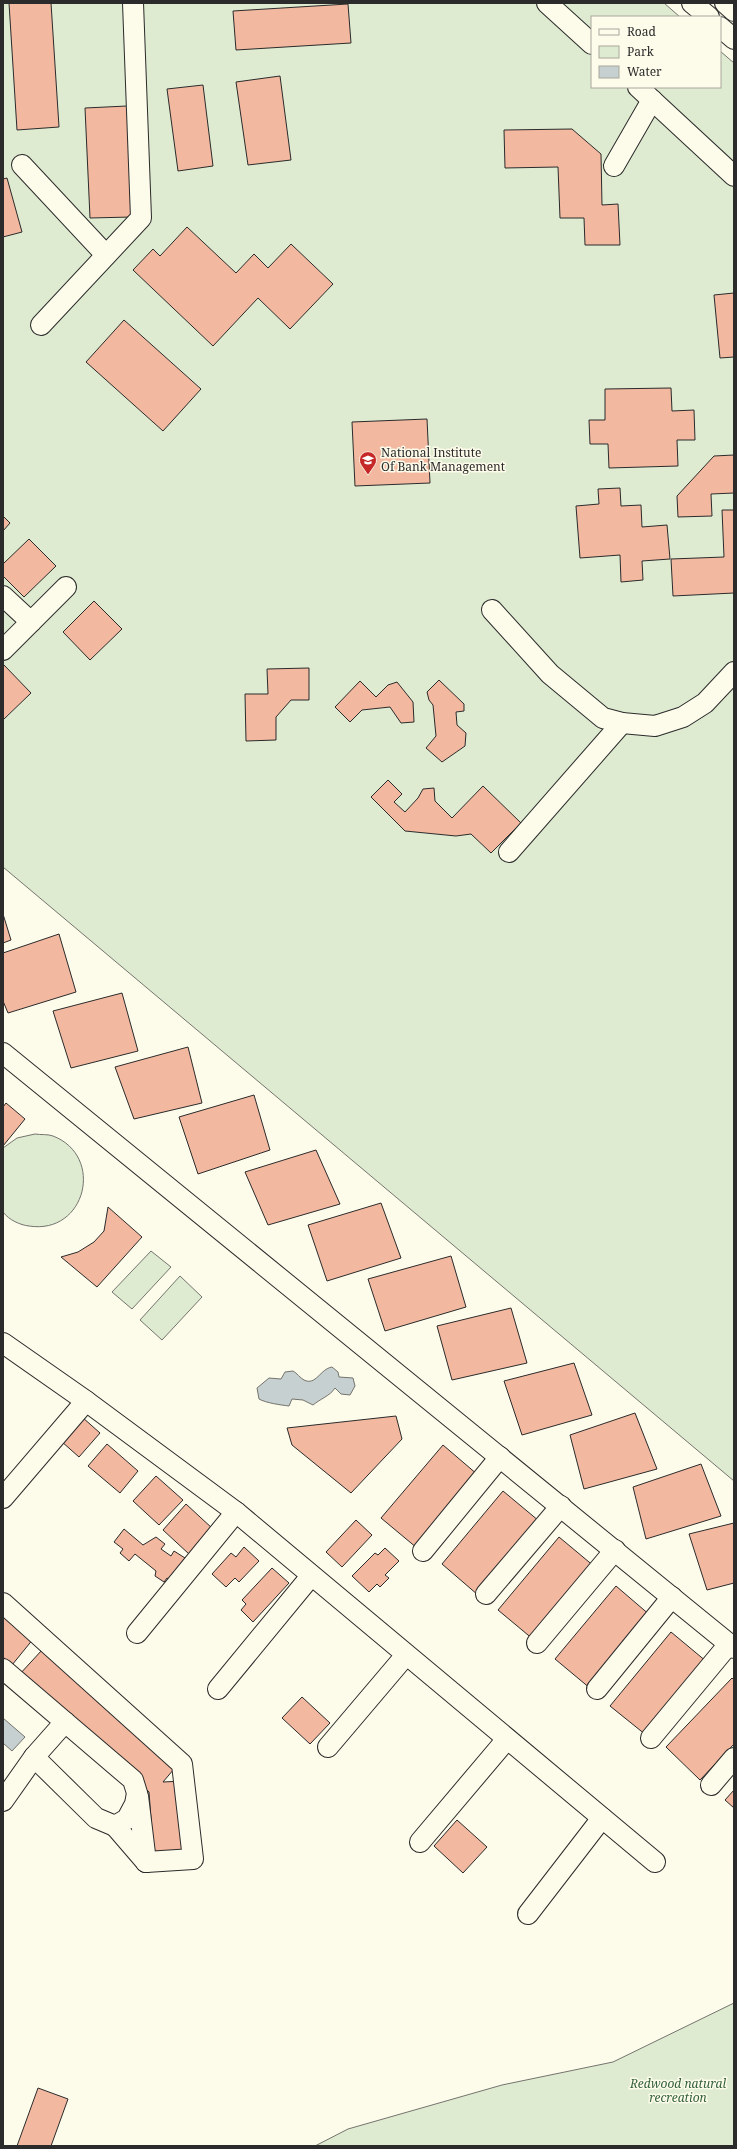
<svg xmlns="http://www.w3.org/2000/svg" width="737" height="2149" font-family="'Noto Serif',serif">
  <rect width="100%" height="100%" fill="#fdfbea"/>
  <!-- green -->
  <g fill="#deebd1" stroke="#74746e">
    <polygon points="3,3 664,3 680,17 592,17 592,87 720,87 720,51 734,63 734,1481 3,867"/>
    <path d="M35 1134C41 1135 48 1134 53 1136 105 1156 86 1235 29 1226 20 1225 9 1220 3 1212V1148L17 1138Z"/>
    <polygon points="151,1251 171,1267 132,1309 112,1292"/>
    <polygon points="180,1276 202,1297 162,1340 140,1320"/>
    <polygon points="734,2003 734,2146 315,2146 348,2129 502,2085 613,2062"/>
  </g>
  <!-- water -->
  <g fill="#c7d0d0" stroke="#74746e">
    <path d="M332 1367 338 1372 339 1377 353 1378 355 1386 350 1395 341 1394 335 1388C330 1396 320 1399 313 1405L303 1400 292 1399 289 1406C281 1405 266 1403 259 1399L257 1388 269 1378 281 1379 285 1372 293 1371C297 1373 300 1378 304 1380 316 1386 320 1369 332 1367Z"/>
    <polygon points="3,1718 25,1737 12,1751 3,1743"/>
  </g>
  <!-- building -->
  <g fill="#f2b8a0" stroke="#2b2b2b">
    <polygon points="9,3 51,3 59,127 17,130"/>
    <polygon points="348,4 351,43 236,50 233,11"/>
    <polygon points="280,76 291,160 248,165 236,82"/>
    <polygon points="203,85 213,166 178,171 167,89"/>
    <polygon points="127,106 132,217 90,218 85,108"/>
    <polygon points="572,129 601,154 602,205 618,204 620,245 585,245 584,218 560,218 558,167 505,168 504,130"/>
    <polygon points="7,178 22,232 3,237 3,179"/>
    <polygon points="187,227 236,273 254,254 268,268 291,244 333,284 290,329 258,298 213,346 133,270 153,249 160,256"/>
    <polygon points="734,293 734,357 720,358 714,295"/>
    <polygon points="124,320 201,389 163,431 86,362"/>
    <polygon points="671,388 672,411 694,410 695,440 677,440 678,466 609,468 608,444 590,444 589,420 605,420 605,389"/>
    <polygon points="427,419 430,483 355,486 352,422"/>
    <polygon points="734,455 734,493 711,494 712,516 678,517 677,496 714,456"/>
    <polygon points="620,488 621,506 641,505 642,527 667,525 670,559 642,561 643,580 621,582 620,555 580,558 576,506 599,504 598,489"/>
    <polygon points="722,510 734,510 734,593 673,596 671,559 724,557"/>
    <polygon points="3,516 10,523 3,531"/>
    <polygon points="29,539 56,566 24,597 3,576 3,564"/>
    <polygon points="94,601 122,629 90,660 63,632"/>
    <polygon points="4,665 31,693 3,720 3,665"/>
    <polygon points="309,668 309,700 291,700 276,717 276,740 246,741 245,694 268,694 267,669"/>
    <polygon points="439,680 464,704 464,711 456,712 457,725 466,733 465,746 442,762 426,748 436,736 433,705 429,700 427,692"/>
    <polygon points="360,681 376,697 388,685 397,682 413,702 414,722 401,723 390,707 362,710 350,722 335,707"/>
    <polygon points="388,780 402,794 394,802 405,812 418,798 423,789 434,788 435,801 452,818 483,786 521,823 491,853 471,834 456,836 405,831 371,797"/>
    <polygon points="3,914 11,940 3,943"/>
    <polygon points="59,934 76,992 8,1013 3,1001 3,953"/>
    <polygon points="122,993 138,1051 71,1068 53,1011"/>
    <polygon points="188,1047 202,1103 134,1119 115,1067"/>
    <polygon points="254,1095 270,1150 198,1174 179,1117"/>
    <polygon points="6,1103 25,1119 3,1146 3,1107"/>
    <polygon points="316,1150 340,1204 268,1225 245,1172"/>
    <polygon points="381,1203 401,1258 327,1281 308,1225"/>
    <polygon points="108,1207 142,1237 97,1287 61,1257 78,1252 94,1242 104,1231"/>
    <polygon points="451,1256 466,1307 385,1331 368,1279"/>
    <polygon points="511,1308 527,1363 452,1380 437,1326"/>
    <polygon points="574,1363 592,1415 522,1435 504,1381"/>
    <polygon points="635,1413 657,1469 584,1489 570,1435"/>
    <polygon points="396,1416 402,1439 351,1493 292,1445 287,1428"/>
    <polygon points="82,1417 100,1433 79,1457 61,1441"/>
    <polygon points="107,1444 138,1471 120,1493 88,1466"/>
    <polygon points="443,1445 478,1475 417,1548 381,1518"/>
    <polygon points="701,1464 721,1516 646,1539 633,1487"/>
    <polygon points="156,1476 183,1500 159,1525 133,1501"/>
    <polygon points="503,1491 539,1521 478,1595 442,1564"/>
    <polygon points="186,1504 213,1529 189,1554 163,1530"/>
    <polygon points="356,1520 372,1535 342,1567 326,1552"/>
    <polygon points="734,1523 734,1583 707,1590 689,1534"/>
    <polygon points="124,1529 143,1545 156,1537 165,1544 161,1549 171,1556 174,1551 185,1558 178,1568 174,1583 167,1578 164,1582 155,1576 156,1571 135,1554 129,1561 120,1553 123,1549 114,1542"/>
    <polygon points="559,1537 595,1567 534,1640 498,1610"/>
    <polygon points="244,1547 259,1561 239,1582 235,1578 226,1587 212,1574 231,1553 236,1557"/>
    <polygon points="385,1548 399,1561 385,1575 389,1578 380,1587 377,1584 369,1592 352,1576 375,1553 378,1555"/>
    <polygon points="272,1568 289,1583 253,1622 241,1610 246,1604 242,1600"/>
    <polygon points="616,1586 651,1616 591,1689 555,1659"/>
    <polygon points="3,1612 34,1638 12,1665 3,1657"/>
    <polygon points="671,1632 707,1662 646,1735 610,1706"/>
    <polygon points="42,1650 174,1769 163,1782 183,1781 188,1857 154,1859 149,1792 19,1675"/>
    <polygon points="732,1678 734,1680 734,1744 700,1780 666,1747"/>
    <polygon points="302,1697 330,1723 310,1744 282,1718"/>
    <polygon points="734,1790 734,1808 725,1800"/>
    <polygon points="457,1820 487,1847 463,1873 434,1846"/>
    <polygon points="38,2088 68,2099 51,2146 17,2146"/>
  </g>
  <g fill="none" stroke-linecap="round" stroke-linejoin="round">
    <!-- minor casing -->
    <g stroke="#2b2b2b" stroke-width="22">
      <g id="minor">
        <polyline points="547,3 592,44"/>
        <polyline points="692,3 709,17"/>
        <polyline points="725,3 734,11"/>
        <polyline points="720,27 734,39"/>
        <polyline points="638,87 734,176"/>
        <polyline points="22,165 106,255"/>
        <polyline points="614,166 652,100"/>
        <polyline points="41,325 141,218 133,3"/>
        <polyline points="3,596 31,622"/>
        <polyline points="492,610 550,674 603,718 622,723 655,726 683,717 705,703 734,672"/>
        <polyline points="3,650 66,587"/>
        <polyline points="509,852 622,723"/>
        <polyline points="3,1053 734,1648"/>
        <polyline points="3,1343 86,1401 236,1512 655,1862"/>
        <polyline points="3,1498 86,1401"/>
        <polyline points="423,1551 500,1457"/>
        <polyline points="486,1594 561,1506"/>
        <polyline points="3,1603 182,1764 193,1859 146,1862"/>
        <polyline points="137,1633 236,1512"/>
        <polyline points="537,1643 615,1550"/>
        <polyline points="3,1669 65,1722 34,1757 3,1801"/>
        <polyline points="218,1689 311,1576"/>
        <polyline points="597,1689 672,1597"/>
        <polyline points="651,1738 729,1644"/>
        <polyline points="328,1747 406,1655"/>
        <polyline points="34,1757 96,1818 115,1826 127,1819 135,1804 137,1793 133,1780 65,1722"/>
        <polyline points="711,1785 734,1758"/>
        <polyline points="138,1796 146,1862"/>
        <polyline points="115,1826 146,1862"/>
        <polyline points="420,1842 507,1739"/>
        <polyline points="528,1914 602,1818"/>
      </g>
    </g>
    <!-- minor -->
    <use href="#minor" stroke="#fdfbea" stroke-width="20"/>
  </g>
  <!-- icons -->
  <defs>
    <g id="university-pin" transform="scale(0.9)"><path d="M0 17L-7.5 6A9.5 9.5 0 1 1 7.5 6Z" fill="#c62828" stroke="#fdfbea"/><path d="M0-5L7-2L0 1L-7-2ZM-4 1L0 2.5L4 1V4Q0 6-4 4Z" fill="#fff"/></g>
  </defs>
  <g fill-rule="evenodd">
    <use href="#university-pin" x="368" y="460"/>
  </g>
  <g text-anchor="middle" stroke-width="3" stroke-linejoin="round" paint-order="stroke">
    <!-- poi labels -->
    <g font-size="12" fill="#2b2b2b" stroke="#fdfbea" text-anchor="start">
      <text x="381" y="457">National Institute<tspan x="381" dy="14">Of Bank Management</tspan></text>
    </g>
    <!-- park labels -->
    <g font-size="12" font-style="italic" fill="#34623c" stroke="#fdfbea">
      <text x="678" y="2088">Redwood natural<tspan x="678" dy="14">recreation</tspan></text>
    </g>
  </g>
  <!-- border -->
  <rect width="737" height="2149" fill="none" stroke="#2b2b2b" stroke-width="8"/>
  <!-- legend -->
  <rect x="591" y="16" width="130" height="72" fill="#fdfbea" stroke="#a9a89e"/>
  <rect x="599" y="29" width="20" height="6" fill="#fdfbea" stroke="#a9a89e"/>
  <text x="627" y="36" font-size="12" fill="#2b2b2b">Road</text>
  <rect x="599" y="46" width="20" height="12" fill="#deebd1" stroke="#a9a89e"/>
  <text x="627" y="56" font-size="12" fill="#2b2b2b">Park</text>
  <rect x="599" y="66" width="20" height="12" fill="#c7d0d0" stroke="#a9a89e"/>
  <text x="627" y="76" font-size="12" fill="#2b2b2b">Water</text>
</svg>
